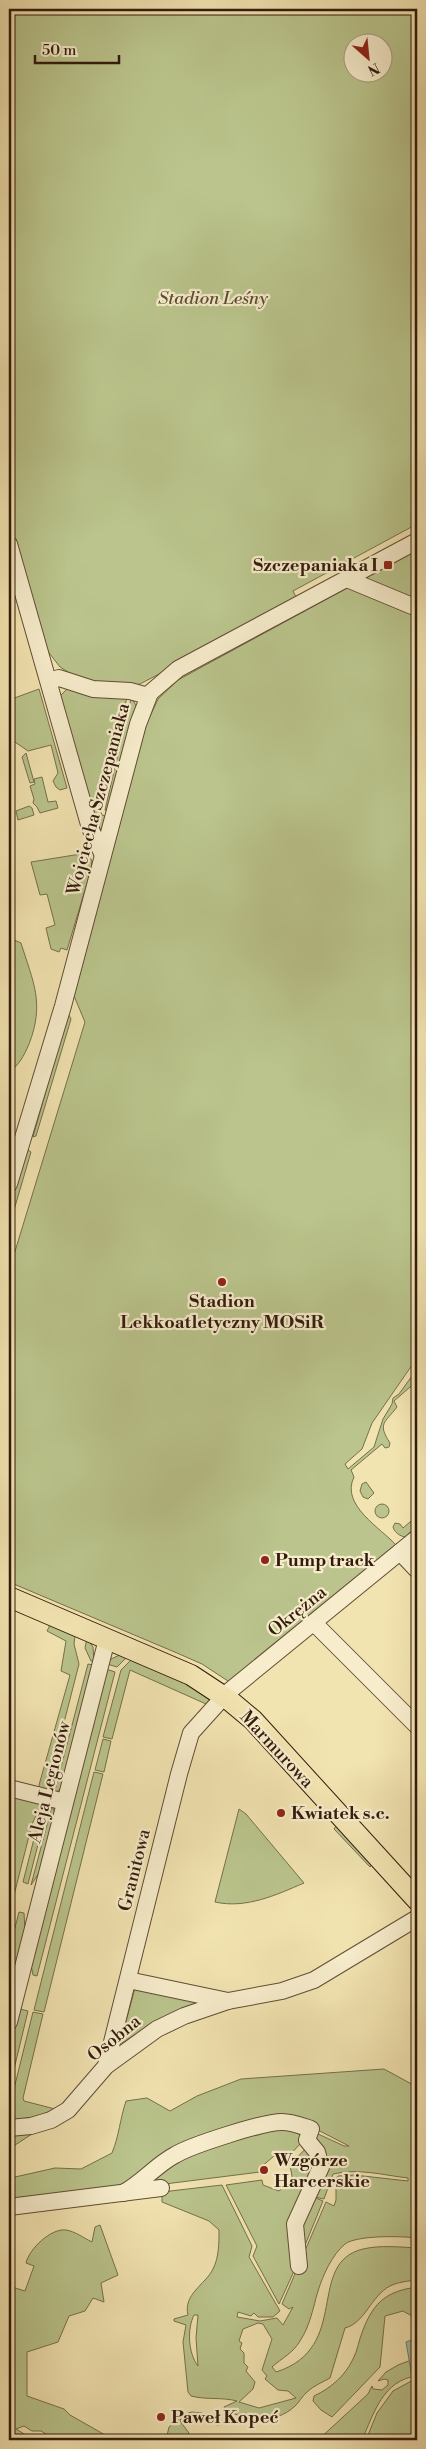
<svg xmlns="http://www.w3.org/2000/svg" width="426" height="2449" font-family="'Libre Bodoni',serif">
  <rect width="100%" height="100%" fill="#f2e4b1"/>
  <filter id="stains"><feTurbulence type="fractalNoise" baseFrequency=".004" numOctaves="4"/><feColorMatrix values="0 0 0 0 .2 0 0 0 0 .09 0 0 0 0 .02 0 0 0 .5 -.17"/></filter>
  <radialGradient id="worn" r=".72"><stop offset=".6" stop-color="#630" stop-opacity="0"/><stop offset="1" stop-color="#630" stop-opacity=".3"/></radialGradient>
  <!-- green -->
  <g fill="#bac48c" stroke="#766f4c" fill-rule="evenodd">
    <path d="M9 9H417V524L293 591 298 601 140 684 125 686 81 680 60 667 46 649 9 525ZM354 42H384V72H354Z"/>
    <path d="M417 550V1358L372 1423 362 1449 345 1464 348 1469 374 1447 383 1419 392 1404 393 1398 399 1394 417 1369V1381L394 1401 397 1407C385 1423 377 1423 390 1443L389 1447 385 1448 382 1444 351 1470 354 1477C340 1505 381 1528 397 1546L231 1683 202 1664 177 1653 9 1582V1271L85 1022 74 996 146 725 158 699 178 680Z"/>
    <polygon points="68,688 127,697 101,812 102,815 108,817 101,831 96,821 62,703 60,696"/>
    <polygon points="39,689 67,788 60,790 56,787 53,781 58,773 51,745 28,751 15,742 9,744 9,700"/>
    <polygon points="131,698 136,705 109,813 105,810"/>
    <polygon points="26,753 34,782 30,783 22,757"/>
    <polygon points="42,777 48,802 56,801 58,808 40,813 37,807 33,803 34,799 30,786 35,784 34,779"/>
    <polygon points="29,806 32,808 34,815 18,820 16,811"/>
    <polygon points="87,853 92,861 91,870 67,950 61,948 59,952 51,949 46,928 55,925 47,894 40,895 31,862"/>
    <path d="M12 939 21 943C33 982 45 1003 29 1044 24 1056 19 1065 9 1072V940Z"/>
    <polygon points="69,1015 71,1019 36,1136 33,1137 67,1016"/>
    <polygon points="28,1150 31,1152 9,1227 9,1205 25,1151"/>
    <polygon points="366,1482 374,1493 368,1499 363,1497 360,1491 362,1484"/>
    <circle cx="382" cy="1511" r="7"/>
    <path d="M417 1516V1527L408 1534 409 1537C403 1538 395 1534 393 1527L395 1523 400 1524 403 1528Z"/>
    <polygon points="50,1625 75,1636 74,1644 79,1664 46,1793 41,1791 39,1785 70,1675 61,1671 66,1641 47,1631"/>
    <polygon points="87,1638 93,1647 94,1661 91,1661 85,1648"/>
    <polygon points="122,1654 127,1657 117,1667 107,1664 111,1659"/>
    <polygon points="131,1660 184,1682 213,1700 198,1716 206,1704 130,1670 112,1739 103,1737 121,1670"/>
    <polygon points="88,1664 93,1665 61,1788 54,1794"/>
    <polygon points="106,1669 115,1672 37,1976 33,1975 31,1965"/>
    <polygon points="103,1739 111,1741 104,1772 95,1770"/>
    <polygon points="94,1772 103,1774 44,2012 34,2010"/>
    <polygon points="9,1794 43,1802 32,1824 9,1915"/>
    <polygon points="48,1805 28,1884 23,1882 38,1823"/>
    <polygon points="52,1806 55,1813 39,1873 31,1885"/>
    <path d="M239 1809 246 1814 304 1883C276 1895 246 1909 215 1902Z"/>
    <polygon points="336,1826 372,1865 370,1867 334,1829"/>
    <polygon points="19,1912 24,1913 25,1931 9,1994 9,1951"/>
    <polygon points="135,1988 202,2002 162,2018 120,2044"/>
    <polygon points="20,2009 28,2011 9,2090 9,2051"/>
    <polygon points="33,2012 43,2014 23,2098 24,2101 55,2109 39,2116 9,2121 9,2109"/>
    <path d="M384 2069 417 2087V2238C402 2236 357 2235 345 2244 332 2255 323 2275 318 2291 313 2308 310 2326 300 2341 293 2353 282 2358 272 2367L276 2372C352 2348 305 2263 363 2249 380 2245 400 2247 417 2248V2280C408 2281 398 2282 390 2286 371 2296 365 2323 345 2328L330 2378C323 2382 313 2386 307 2392 302 2396 299 2403 294 2407 275 2424 246 2422 225 2409L224 2407 237 2401C222 2397 206 2400 191 2396L188 2392 183 2342 186 2325 174 2321V2319L188 2315C183 2294 205 2285 213 2269 219 2257 219 2244 219 2230L209 2221 162 2202V2192L222 2185 252 2246 249 2257 280 2311 273 2317H258L254 2313 251 2316 238 2312 237 2317 260 2321 277 2318 283 2325 293 2307 289 2309 282 2304 326 2202 334 2206 336 2200V2179L338 2176 354 2175 408 2181V2178C382 2175 359 2168 333 2174L324 2199 315 2197 321 2177 311 2140 316 2133 344 2146H349L310 2126 220 2137 127 2187 9 2204V2183L15 2177 55 2168 81 2169 112 2153C119 2136 120 2119 126 2101L147 2098 170 2111 197 2096 241 2079ZM194 2315H198L196 2338 198 2366C188 2353 187 2329 194 2315ZM258 2323 263 2324 272 2339 262 2370 267 2376 265 2379 278 2390 288 2391 296 2398 259 2408 239 2402 253 2389 255 2382 246 2371 248 2367 244 2363V2353L240 2349 242 2343 239 2341 243 2329Z"/>
    <polygon points="271,2127 295,2131 303,2137 302,2142 284,2161 274,2156 260,2168 260,2172 141,2187 173,2161"/>
    <polygon points="35,2132 9,2149 9,2135"/>
    <polygon points="308,2146 317,2156 306,2189 293,2182 290,2165"/>
    <polygon points="262,2180 263,2185 279,2191 290,2182 307,2193 295,2269 279,2304 253,2256 257,2246 226,2185"/>
    <polygon points="311,2196 323,2201 299,2260 296,2233"/>
    <path d="M100 2225 118 2275 101 2283 104 2302 93 2298 85 2311 69 2316 58 2342 27 2352V2396L64 2409 70 2415 114 2440H70L60 2437H51L41 2431H32L24 2426 16 2429 34 2440H9V2286L25 2291 34 2266 26 2263C29 2249 51 2228 66 2230 74 2231 84 2238 92 2242L95 2227Z"/>
    <path d="M417 2287V2332L412 2316 403 2311 385 2316 380 2367 332 2417 321 2410 313 2401 314 2396C331 2388 345 2376 353 2359 358 2350 359 2339 363 2330 374 2301 388 2291 417 2287Z"/>
    <path d="M417 2358V2376C383 2380 374 2413 362 2440H318L368 2394 372 2386 373 2389 382 2390 388 2385V2380L384 2379 378 2381 386 2372 398 2365Z"/>
    <polygon points="415,2379 417,2379 417,2440 366,2440 377,2413 393,2391"/>
    <polygon points="192,2412 202,2413 224,2424 217,2425 188,2413"/>
    <polygon points="182,2416 180,2421 189,2433 186,2440 166,2440 169,2427"/>
  </g>
  <!-- water -->
  <polygon fill="#9bbeae" stroke="#717c6d" points="417,2338 417,2375 412,2377 406,2342"/>
  <g fill="none" stroke-linecap="round" stroke-linejoin="round">
    <!-- minor casing -->
    <g stroke="#624c35" stroke-width="18">
      <g id="minor">
        <polyline points="9,544 90,828 103,855"/>
        <polyline points="347,579 417,608"/>
        <polyline points="49,681 59,678 93,689 130,691 148,696"/>
        <polyline points="9,1184 63,1006 138,724 150,693 178,669 417,541"/>
        <polyline points="400,1552 417,1570"/>
        <polyline points="314,1623 417,1726"/>
        <polyline points="9,1788 65,1802"/>
        <polyline points="128,1980 228,2001"/>
        <polyline points="9,2022 107,1639"/>
        <polyline points="106,2066 179,1774 191,1733 227,1693 417,1538"/>
        <polyline points="9,2128 31,2126 51,2120 68,2110 106,2066 157,2029 184,2016 228,2001 282,1991 314,1980 417,1918"/>
        <path d="M123 2193C143 2182 156 2165 175 2155 192 2145 263 2122 282 2122 292 2122 302 2126 311 2129L307 2140 317 2152 321 2167 295 2224 299 2266"/>
        <polyline points="9,2207 161,2188"/>
      </g>
    </g>
    <!-- major casing -->
    <g stroke="#321a0c" stroke-width="22">
      <polyline id="major" points="9,1597 191,1675 229,1700 253,1720 417,1900"/>
    </g>
    <!-- minor -->
    <use href="#minor" stroke="#f7edcc" stroke-width="16"/>
    <!-- major -->
    <use href="#major" stroke="#f2e4b1" stroke-width="20"/>
  </g>
  <!-- markers -->
  <g fill="#8f2418" stroke="#f7edcc" stroke-width="2">
    <rect x="383" y="560" width="10" height="10" rx="2.5"/>
    <circle cx="222" cy="1282" r="5"/>
    <circle cx="265" cy="1560" r="5"/>
    <circle cx="281" cy="1813" r="5"/>
    <circle cx="264" cy="2170" r="5"/>
    <circle cx="161" cy="2417" r="5"/>
  </g>
  <g text-anchor="middle" stroke-width="4.5" stroke-linejoin="round" paint-order="stroke">
    <!-- park labels -->
    <g font-size="18" font-style="italic" fill="#5b4d32" stroke="#f7edcc">
      <text x="213" y="304">Stadion Leśny</text>
    </g>
    <!-- poi labels -->
    <g font-size="18" font-weight="bold" fill="#321a0c" stroke="#f7edcc" text-anchor="start">
      <text x="378" y="571" text-anchor="end">Szczepaniaka I</text>
      <text x="222" y="1307" text-anchor="middle">Stadion<tspan x="222" dy="21">Lekkoatletyczny MOSiR</tspan></text>
      <text x="275" y="1566">Pump track</text>
      <text x="291" y="1819">Kwiatek s.c.</text>
      <text x="274" y="2166">Wzgórze<tspan x="274" dy="21">Harcerskie</tspan></text>
      <text x="171" y="2423">Paweł Kopeć</text>
    </g>
    <!-- street labels -->
    <g font-size="18" fill="#321a0c" stroke="#f7edcc">
      <text transform="translate(98 799) rotate(-75)" y="6">Wojciecha Szczepaniaka</text>
      <text transform="translate(297 1611) rotate(-39)" y="6">Okrężna</text>
      <text transform="translate(277 1749) rotate(47)" y="6">Marmurowa</text>
      <text transform="translate(49 1782) rotate(-76)" y="6">Aleja Legionów</text>
      <text transform="translate(134 1870) rotate(-76)" y="6">Granitowa</text>
      <text transform="translate(114 2038) rotate(-39)" y="6">Osobna</text>
    </g>
  </g>
  <!-- margin -->
  <rect width="426" height="2449" fill="none" stroke="#f2e4b1" stroke-width="30"/>
  <rect x="10" y="10" width="406" height="2429" fill="none" stroke="#321a0c" stroke-width="2.5"/>
  <rect x="15" y="15" width="396" height="2419" fill="none" stroke="#321a0c"/>
  <!-- north arrow -->
  <g transform="translate(368 58) rotate(153)"><circle r="24" fill="#f7edcc" stroke="#a8997f"/>
  <path d="M0-4L9 19L0 12L-9 19Z" fill="#8f2418"/>
  <text y="-8" font-size="14" font-weight="bold" text-anchor="middle" fill="#321a0c">N</text>
  </g>
  <!-- scale -->
  <path d="M35 55v8h84v-8" fill="none" stroke="#321a0c" stroke-width="2.5"/>
  <text x="42" y="55" font-size="15" fill="#321a0c" stroke="#f7edcc" stroke-width="4" paint-order="stroke">50 m</text>
  <rect width="100%" height="100%" filter="url(#stains)"/>
  <rect width="100%" height="100%" fill="url(#worn)"/>
</svg>
